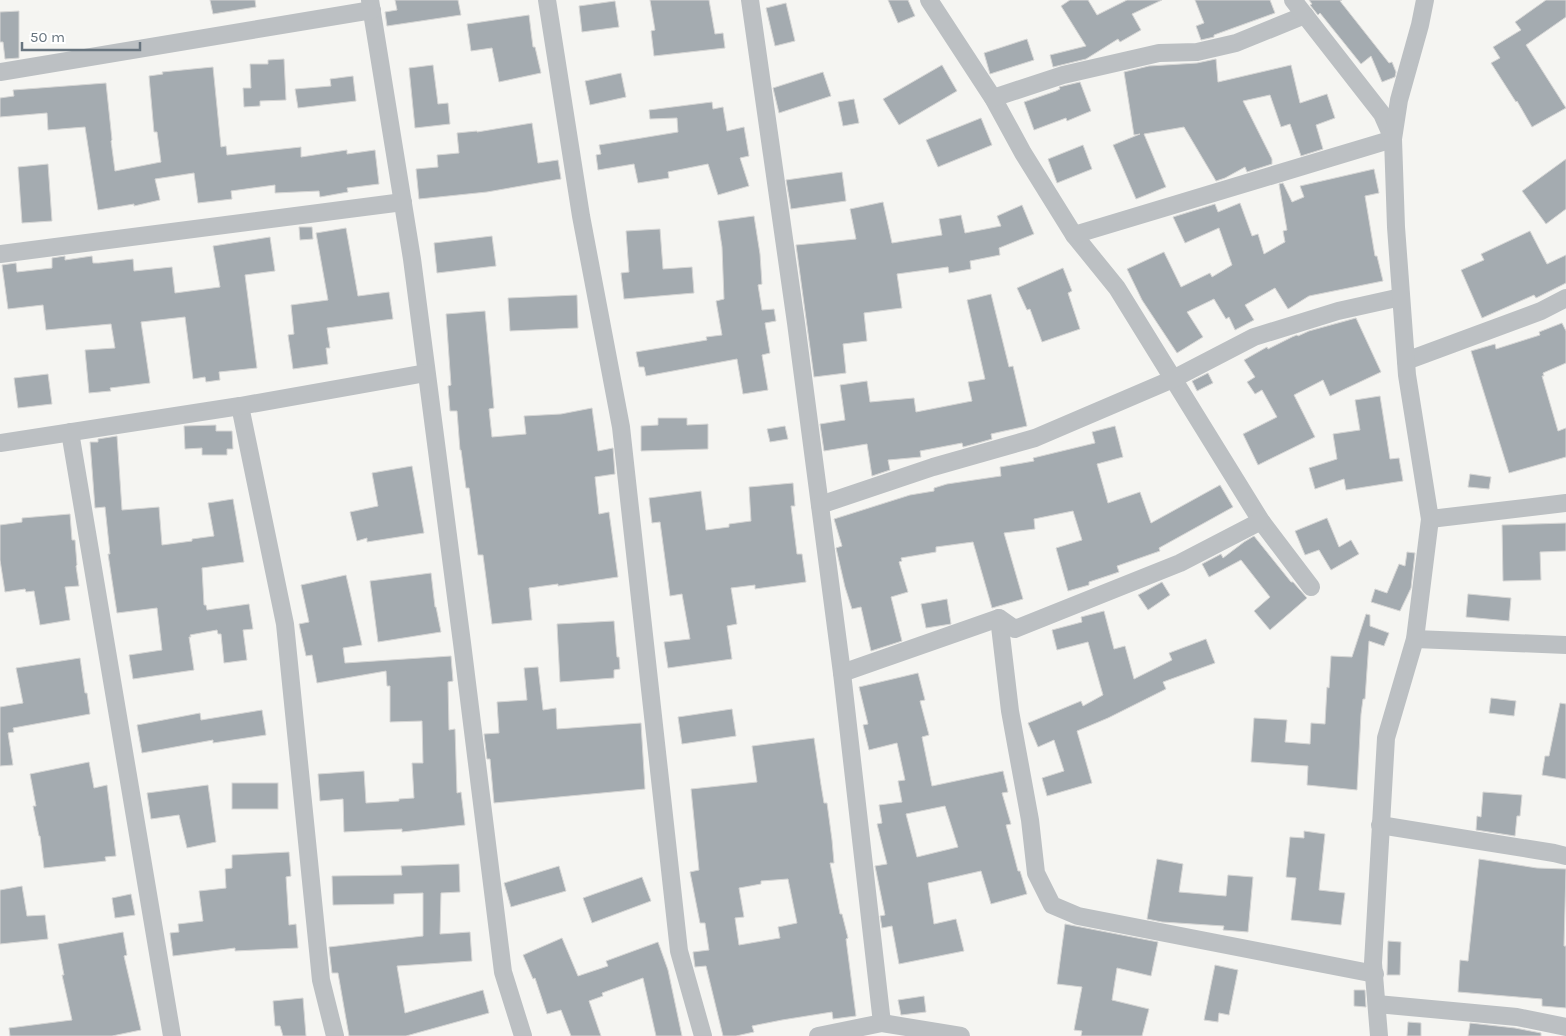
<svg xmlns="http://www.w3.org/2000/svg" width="1566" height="1036" font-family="Karla,sans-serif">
  <rect width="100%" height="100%" fill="#f5f5f2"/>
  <!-- building -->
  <g fill="#a4abb0" stroke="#d6d6d5" fill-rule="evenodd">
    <polygon points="210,0 255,0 256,7 213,14"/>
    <polygon points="395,0 458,0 461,15 387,26 385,12 397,10"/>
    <polygon points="650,0 709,0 715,34 723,33 725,48 654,56 651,31 655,30"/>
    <polygon points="888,0 908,0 915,16 898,23"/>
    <polygon points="1070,0 1088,0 1097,15 1127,0 1162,0 1132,14 1141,30 1120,42 1118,39 1086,59 1053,67 1050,55 1086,46 1061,6"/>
    <polygon points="1195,0 1270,0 1275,13 1214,35 1214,37 1201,40 1196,26 1204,23"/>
    <polygon points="1309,0 1342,0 1340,1 1389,63 1392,62 1396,72 1395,77 1382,82 1371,56 1361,64 1320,13 1318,15 1310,5 1312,4"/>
    <polygon points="1546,0 1566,0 1566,17 1526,45 1566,108 1532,127 1517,101 1516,102 1491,63 1500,58 1493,47 1521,30 1515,22"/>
    <polygon points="615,1 619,27 582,32 579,6"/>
    <polygon points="786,3 795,41 775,46 766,8"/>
    <polygon points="19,11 19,58 5,59 3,42 0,42 0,12"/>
    <polygon points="529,15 533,47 535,47 541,73 499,82 492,48 471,51 467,24"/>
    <polygon points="1027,39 1034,60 990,74 984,53"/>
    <polygon points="284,59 286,100 260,101 260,106 244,107 243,88 251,88 250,64 268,64 268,60"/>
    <polygon points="1216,59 1218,82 1291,65 1300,103 1327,94 1335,118 1316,125 1323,149 1301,156 1290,124 1281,127 1270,95 1243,101 1272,159 1272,164 1247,172 1245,167 1225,178 1216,181 1184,127 1144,134 1166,187 1136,199 1113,145 1140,134 1134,135 1124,72 1149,66 1197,63"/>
    <polygon points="433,65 438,104 448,103 450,124 415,128 409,68"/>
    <polygon points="942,65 957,91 899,125 883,99"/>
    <polygon points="213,67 221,147 226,146 227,155 301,147 301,157 347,150 347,154 375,150 379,184 347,188 348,192 320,197 319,191 275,193 275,185 231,191 232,199 198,203 194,173 155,179 160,200 134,206 134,204 98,210 85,127 48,130 47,113 0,117 0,98 14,96 13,90 106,83 112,140 111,141 115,171 161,162 157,132 154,132 149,76 163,74 162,72"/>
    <polygon points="823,72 831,96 779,113 773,88"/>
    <polygon points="621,73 626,97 590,105 585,81"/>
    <polygon points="353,76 356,101 298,108 295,89 331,86 330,79"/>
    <polygon points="1080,82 1091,111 1067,121 1066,118 1034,130 1024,102 1056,91 1060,89 1059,87"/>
    <polygon points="854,99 859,123 843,126 838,102"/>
    <polygon points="712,102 713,109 723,107 727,131 744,127 749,156 740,158 749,186 718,195 708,164 668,172 669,178 638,183 634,164 598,170 596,155 601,154 599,145 678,132 677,118 650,119 649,110"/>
    <polygon points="981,118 992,145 938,167 926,140"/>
    <polygon points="532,123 538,163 558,160 561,179 487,192 419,199 416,169 438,167 437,155 459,153 457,133 477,131 477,132"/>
    <polygon points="1083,145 1092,169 1057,183 1048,159"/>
    <polygon points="1566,159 1566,209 1546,224 1522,191"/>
    <polygon points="48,164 52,221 22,223 18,167"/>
    <polygon points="1374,169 1379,193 1365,196 1375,256 1377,256 1383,281 1309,296 1288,309 1275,288 1245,305 1254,320 1235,330 1229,317 1226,319 1214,299 1187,312 1203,337 1177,353 1142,300 1127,269 1164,252 1181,287 1210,273 1212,277 1232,265 1219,228 1185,243 1173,217 1215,204 1218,212 1240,203 1252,236 1258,234 1264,254 1285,242 1283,231 1287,230 1279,184 1283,183 1292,202 1304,197 1300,186"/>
    <polygon points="842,172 846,201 791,209 786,180"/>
    <polygon points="883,202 892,243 942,235 939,219 961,215 965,233 1001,226 997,216 1022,205 1034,234 999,248 1000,255 970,261 971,269 949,273 948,267 897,274 902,308 864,313 867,341 843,344 846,373 814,377 796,245 856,239 850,209"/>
    <polygon points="754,216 760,254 762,284 758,285 762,310 774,309 776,321 765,323 770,353 762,355 768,390 743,394 737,359 646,376 644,367 639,367 636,352 707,340 706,337 722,335 716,301 724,299 722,247 718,221"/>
    <polygon points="299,227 312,227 313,239 300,240"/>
    <polygon points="346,228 358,296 389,292 393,319 327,328 330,348 326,348 328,364 293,369 288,335 294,334 291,305 328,300 316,233"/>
    <polygon points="660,229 663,269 692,267 694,293 624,299 621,273 629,272 626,231"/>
    <polygon points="1530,231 1547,264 1566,255 1566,283 1536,298 1534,295 1482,318 1461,270 1484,260 1481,254"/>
    <polygon points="492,236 496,266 437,273 434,243"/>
    <polygon points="270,237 275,271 245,275 257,368 219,372 220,380 206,382 205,377 193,379 185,317 141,322 150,383 110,388 111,391 89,393 85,350 115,348 111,324 46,330 43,305 8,309 2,265 16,263 17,272 52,268 52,258 65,256 65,260 92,256 93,263 99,263 133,259 134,271 172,267 175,293 220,287 213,246"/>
    <polygon points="1063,268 1072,291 1068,293 1080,329 1042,342 1030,309 1027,310 1017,288"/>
    <polygon points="991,294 1009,367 1013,366 1027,426 991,434 992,439 978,443 963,447 962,443 920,451 921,457 888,460 890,470 872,476 867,444 824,451 820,424 845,420 840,385 867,381 870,402 914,398 916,412 972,401 968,382 985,379 967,300"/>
    <polygon points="577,295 578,328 510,331 508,298"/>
    <polygon points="485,311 494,408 489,409 492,437 526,434 524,416 561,414 592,408 598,451 613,448 615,474 595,477 599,514 609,512 618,577 558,586 558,584 529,588 532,620 492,624 483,555 478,555 469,488 466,488 461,450 460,450 457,411 450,411 448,386 451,385 446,314"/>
    <polygon points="1356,318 1381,372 1330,396 1323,380 1294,395 1315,437 1258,465 1243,434 1277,417 1262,390 1255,394 1247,382 1255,377 1244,360 1267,347 1268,349 1292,337 1297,335 1298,336 1309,331"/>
    <polygon points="1562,323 1566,331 1566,363 1543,373 1544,376 1542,376 1558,431 1566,428 1566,457 1509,473 1471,351 1495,344 1496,349 1540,335 1539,332"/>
    <polygon points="1208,373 1213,383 1197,391 1192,381"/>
    <polygon points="48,374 52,404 18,408 14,378"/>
    <polygon points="1380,396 1390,459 1399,458 1403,481 1346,490 1344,479 1315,489 1309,468 1337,459 1333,434 1360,430 1355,400"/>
    <polygon points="658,418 687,418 687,425 708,424 708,449 641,451 641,426 658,425"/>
    <polygon points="216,425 216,431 232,431 233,449 227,449 227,455 202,455 202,448 185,449 184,426"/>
    <polygon points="785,426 788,439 770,442 767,429"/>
    <polygon points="1115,426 1123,457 1097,464 1108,503 1140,492 1151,523 1220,485 1233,507 1159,548 1160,551 1117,566 1119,572 1089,582 1089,585 1068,591 1056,548 1082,540 1073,511 1034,519 1035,529 1004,533 1023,599 992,608 973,542 936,547 936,552 901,558 902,561 899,562 908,592 891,597 902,641 871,651 861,607 852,609 845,587 836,548 842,546 834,519 910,495 934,491 934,488 947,484 1001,476 1000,467 1034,461 1033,458 1095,443 1092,432"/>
    <polygon points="117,436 122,510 159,507 162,545 192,541 192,539 214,536 208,503 233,499 244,562 202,568 204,605 206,605 207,610 249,604 253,629 243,630 247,660 224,663 221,634 218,634 217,630 190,635 191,637 189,637 194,670 133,679 129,655 162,650 157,608 117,613 108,554 110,554 105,507 95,508 90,442 98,442 98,439"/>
    <polygon points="412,466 424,533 367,542 367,538 357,541 350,512 378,506 372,473"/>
    <polygon points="1470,474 1491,477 1489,489 1468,487"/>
    <polygon points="793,483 795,506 791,506 797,554 802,554 806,582 755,589 755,585 731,588 737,624 727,626 732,659 668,668 664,642 690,639 682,594 670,596 660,522 652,523 649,498 701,491 706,530 729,527 729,524 751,521 749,487"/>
    <polygon points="70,514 72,540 75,540 77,565 76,566 79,586 65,587 70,620 40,625 34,591 26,592 25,589 5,592 0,560 0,525 22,522 22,518"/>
    <polygon points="1327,518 1339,547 1351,540 1359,554 1331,570 1319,550 1305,555 1295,531"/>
    <polygon points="1566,523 1566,551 1540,552 1541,580 1503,581 1502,525"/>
    <polygon points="1254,536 1291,582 1293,582 1307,598 1270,630 1254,611 1270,597 1241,560 1209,577 1202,564 1221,554 1223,558 1244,542"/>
    <polygon points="1407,552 1415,553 1411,588 1400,611 1371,602 1375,589 1387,593 1399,564 1405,566"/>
    <polygon points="431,573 435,607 436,607 441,632 378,642 370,581"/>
    <polygon points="346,575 362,645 343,648 345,663 451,656 453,681 448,682 449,730 455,729 457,793 461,792 465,825 402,832 402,829 344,832 343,799 320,801 318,774 364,771 366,803 399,801 399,799 414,798 412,763 423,763 422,721 390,722 390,686 387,686 386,671 317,683 312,655 306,656 299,624 309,622 301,585"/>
    <polygon points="1162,582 1170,595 1148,610 1138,595"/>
    <polygon points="1468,594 1511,598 1509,621 1466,617"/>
    <polygon points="947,599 951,624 926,628 921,604"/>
    <polygon points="1104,611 1114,649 1125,646 1134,679 1172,660 1169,653 1206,639 1215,663 1163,682 1166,689 1108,718 1077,731 1092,783 1047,796 1042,778 1064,771 1054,740 1038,747 1028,723 1081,701 1083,706 1103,695 1088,642 1057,650 1052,630 1082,622 1081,617"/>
    <polygon points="1366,614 1370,615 1370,626 1389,633 1384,646 1369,641 1365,699 1363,699 1361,714 1357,790 1307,785 1308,766 1251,762 1254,718 1287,720 1285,742 1310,744 1311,723 1325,724 1327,687 1329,688 1331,656 1352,657"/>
    <polygon points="614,621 617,657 619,657 620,669 614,670 614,678 560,682 557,624"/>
    <polygon points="80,658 85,693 87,693 90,714 13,728 14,732 8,733 13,765 0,766 0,707 23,703 16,668"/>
    <polygon points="538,667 543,710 556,708 557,729 641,723 645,789 494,803 490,759 487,759 484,734 499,733 497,702 527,700 524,668"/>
    <path d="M918 673 925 700 920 701 929 735 922 737 932 786 1003 771 1008 792 1002 793 1011 824 1006 825 1018 871H1020L1027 894 991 904 981 871 928 883 934 924 956 919 964 951 899 964 892 926 882 928 880 916 885 915 875 866 887 864 877 824 882 823 879 805 902 802 898 781 905 780 897 743 869 750 863 725 868 724 859 687ZM945 806 958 847 917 857 906 814Z"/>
    <polygon points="1491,698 1516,701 1514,716 1489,713"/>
    <polygon points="1560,703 1566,704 1566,779 1542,775 1545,756 1549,756"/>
    <polygon points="732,709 736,736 682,744 678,717"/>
    <polygon points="262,710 266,735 213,743 213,740 142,753 137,725 200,713 201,720"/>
    <path d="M814 738 821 785 824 803H827L832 840 834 863H830L840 914H842L848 938 846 939 856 1016 833 1019 832 1012 782 1020 752 1026 754 1032 736 1036H723L706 966 695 967 693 952 709 950 705 923H700L690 872 699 870 691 789 757 782 752 746ZM788 879 797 923 778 927 780 938 739 945 735 918 744 917 739 888 761 884V881Z"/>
    <polygon points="89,762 94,788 107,785 116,856 105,857 106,861 44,868 40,836 39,836 33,806 36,806 30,774"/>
    <rect x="232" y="783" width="46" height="26"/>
    <polygon points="208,785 216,842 187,848 179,815 151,819 147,793"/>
    <polygon points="1483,792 1522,795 1520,816 1517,816 1515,836 1476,830 1477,816 1481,817"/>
    <polygon points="1304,831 1325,834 1319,890 1345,893 1341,925 1291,920 1296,878 1286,877 1290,837 1304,838"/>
    <polygon points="289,852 291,876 286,877 289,925 296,924 298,948 235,951 235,948 173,956 170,933 179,932 178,924 203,921 199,891 226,888 225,869 232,868 232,855"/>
    <polygon points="1157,859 1183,864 1179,892 1226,896 1228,875 1253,877 1248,932 1223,930 1224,926 1162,922 1147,919"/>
    <polygon points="1479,859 1537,868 1566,869 1564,946 1566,946 1566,1008 1542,1006 1542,999 1458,992 1460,960 1468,961"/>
    <polygon points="459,864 460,892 441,893 440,934 470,932 472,961 397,966 405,1013 483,990 489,1013 406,1036 349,1036 338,973 332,973 329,947 423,936 423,893 394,894 394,904 333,905 332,876 402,875 401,866"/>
    <polygon points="559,866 566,891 511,907 504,883"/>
    <polygon points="642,877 651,901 592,923 583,898"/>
    <polygon points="22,886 27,916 45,915 48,939 0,944 0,890"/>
    <polygon points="131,894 135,915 115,918 112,898"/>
    <polygon points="1065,924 1158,942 1151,976 1117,968 1112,1000 1149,1009 1142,1036 1081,1036 1082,1031 1074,1030 1082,987 1057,984"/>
    <polygon points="123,932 127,955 124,956 141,1030 112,1036 10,1036 9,1028 72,1020 62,975 64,975 58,944"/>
    <polygon points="562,938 578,976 608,966 606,961 658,942 668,970 682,1036 656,1036 643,978 602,993 603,996 589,1001 601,1036 571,1036 561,1010 547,1014 535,978 533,979 523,955"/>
    <polygon points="1388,941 1401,942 1400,975 1387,975"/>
    <polygon points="1215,965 1238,970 1229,1015 1219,1013 1218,1022 1204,1020"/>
    <polygon points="1354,990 1365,990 1366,1007 1354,1006"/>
    <polygon points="924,996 926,1012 901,1015 898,1000"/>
    <polygon points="303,998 306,1036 283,1036 280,1026 275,1026 273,1001"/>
    <polygon points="1408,1022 1421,1023 1421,1036 1407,1036"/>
    <polygon points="1470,1023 1515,1028 1541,1033 1541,1036 1468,1036"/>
  </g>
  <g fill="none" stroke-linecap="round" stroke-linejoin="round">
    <!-- minor -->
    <g stroke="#bcc0c3" stroke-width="18">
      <polyline points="370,0 412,259 462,643 503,972 523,1036"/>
      <polyline points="547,0 581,216 621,427 679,951 703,1036"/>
      <polyline points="750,0 796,323 842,673 882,1023"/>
      <polyline points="929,0 993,98 1023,153 1074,235 1117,288 1261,521 1311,587"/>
      <polyline points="0,72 372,10"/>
      <polyline points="993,98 1063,75 1159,53 1197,52 1236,43 1305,15"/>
      <polyline points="1074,235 1393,139 1382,114 1293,0"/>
      <polyline points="0,254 403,202"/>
      <polyline points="1406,361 1541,311 1566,298"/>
      <polyline points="240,406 285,624 321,980 335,1036"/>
      <polyline points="70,432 172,1036"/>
      <polyline points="0,443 240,406 426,373"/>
      <polyline points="820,505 933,467 1035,438 1173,379 1254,337 1338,311 1401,297"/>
      <polyline points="1430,519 1566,503"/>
      <polyline points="999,618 1010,711 1030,820 1036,873 1052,905 1078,916 1375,974"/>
      <polyline points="1415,639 1566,645"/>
      <polyline points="842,673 999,618 1015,629 1180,563 1261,521"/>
      <polyline points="1380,825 1554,853 1566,856"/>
      <polyline points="1377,1004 1517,1017 1566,1027"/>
      <polyline points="818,1036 882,1023 961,1036"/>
      <polyline points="1379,1036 1373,963 1386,738 1415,639 1430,519 1407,375 1396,227 1393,139 1399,100 1420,25 1425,0"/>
    </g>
  </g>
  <!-- scale -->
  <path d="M22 42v8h118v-8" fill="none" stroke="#68757f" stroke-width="2.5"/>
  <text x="30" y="42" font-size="15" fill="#68757f" stroke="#ffffff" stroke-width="4" paint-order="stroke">50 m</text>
</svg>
